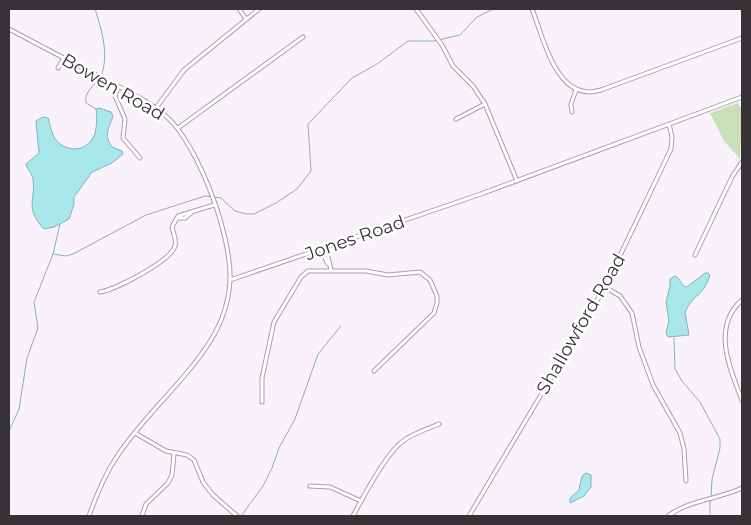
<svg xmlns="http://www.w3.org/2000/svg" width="751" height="525" font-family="Montserrat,sans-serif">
  <rect width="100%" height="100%" fill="#faf2fb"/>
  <!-- green -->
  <polygon fill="#c9e0ba" points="738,103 742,110 740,159 724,141 710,113"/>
  <!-- water -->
  <g fill="#a8e8ed" stroke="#86b1b6">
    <path d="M99 108 111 112 113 116C109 129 103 134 112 147L122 151 123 154 112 163 92 172 74 197V204L69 219 54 227 44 229C24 208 36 199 33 179 32 173 27 169 26 164L39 153 36 121 43 117 48 118C50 124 52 136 56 140 66 152 86 153 94 136 97 128 97 118 96 109Z"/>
    <path d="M705 273H708L710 275C703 297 694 293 685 312L689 335 668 337 666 333 669 321 666 302 670 286V279L675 276C681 278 680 286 687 287Z"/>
    <polygon points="586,473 591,475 591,487 584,496 570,503 570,498 579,490 582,476"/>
  </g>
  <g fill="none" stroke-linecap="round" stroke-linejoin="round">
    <!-- stream -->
    <g stroke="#86b1b6" stroke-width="1">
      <path d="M95 9C101 28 108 50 103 70 100 83 83 90 86 103L96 109"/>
      <polyline points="53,254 66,256 73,254 146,215 205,196 221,198 235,211 247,214 254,214 276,203 297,189 311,171 308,124 352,78 377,64 408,41 434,41 460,35 477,17 493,9"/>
      <polyline points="674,338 675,369 682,381 700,402 720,439 720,448 712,479 711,497"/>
      <polyline points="9,431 19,409 27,358 38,328 34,302 53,254 60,224"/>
      <polyline points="241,516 263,486 272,468 279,448 295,419 318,354 341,326"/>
      <polyline points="710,516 710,501"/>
    </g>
    <!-- minor casing -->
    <g stroke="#a8a0a8" stroke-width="5">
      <g id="minor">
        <polyline points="239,9 246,19"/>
        <polyline points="416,9 442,45 453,66 473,86 485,104 517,181"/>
        <path d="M532 9C544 39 557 104 601 90L742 38"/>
        <path d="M9 29C41 46 73 63 106 80 127 91 149 101 167 117 199 146 232 237 230 280 229 301 222 322 211 340 184 383 143 416 116 458 104 476 96 496 89 516"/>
        <polyline points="58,68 64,58"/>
        <polyline points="118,87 115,96 125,119 123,138 140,158"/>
        <polyline points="156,108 184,70 259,9"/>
        <polyline points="572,112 571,104 576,90"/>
        <polyline points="456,119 485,104"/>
        <polyline points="178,128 303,37"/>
        <polyline points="177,218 185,218 191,213"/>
        <polyline points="326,248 331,270"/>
        <polyline points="321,250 328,264"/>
        <polyline points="695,255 732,177 742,162"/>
        <polyline points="230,280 481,194 742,97"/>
        <polyline points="605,287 620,296 632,313 639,347 653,385 680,433 684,449 686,481"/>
        <path d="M100 292C115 290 171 261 175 246 177 240 173 233 172 227L178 216 214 205"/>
        <path d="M742 300C711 327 730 369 742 400"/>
        <polyline points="262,402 262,378 274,322 301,277 308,271 366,271 388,275 420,272 430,280 437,296 437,303 434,313 374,371"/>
        <polyline points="135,433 166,451 187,455 194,460 203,482 213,495 237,516"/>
        <polyline points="310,486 330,487 361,501"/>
        <polyline points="142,516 146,504 168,483 172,475 174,454"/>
        <path d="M353 516C363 497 386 453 403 441 414 433 427 429 439 424"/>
        <polyline points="469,516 605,287 671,149 672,137 669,124"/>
        <path d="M668 516C689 500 719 499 742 488"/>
      </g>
    </g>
    <!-- minor -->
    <use href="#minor" stroke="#fff" stroke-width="3"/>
  </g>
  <g text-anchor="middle" stroke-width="5" stroke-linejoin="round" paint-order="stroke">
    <!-- street labels -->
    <g font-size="18" fill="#363236" stroke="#fff">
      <text transform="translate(113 87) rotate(30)" y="6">Bowen Road</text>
      <text transform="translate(355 238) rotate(-19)" y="6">Jones Road</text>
      <text transform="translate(581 324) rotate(-60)" y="6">Shallowford Road</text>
    </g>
  </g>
  <!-- border -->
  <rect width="751" height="525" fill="none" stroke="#363236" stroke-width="20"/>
</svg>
